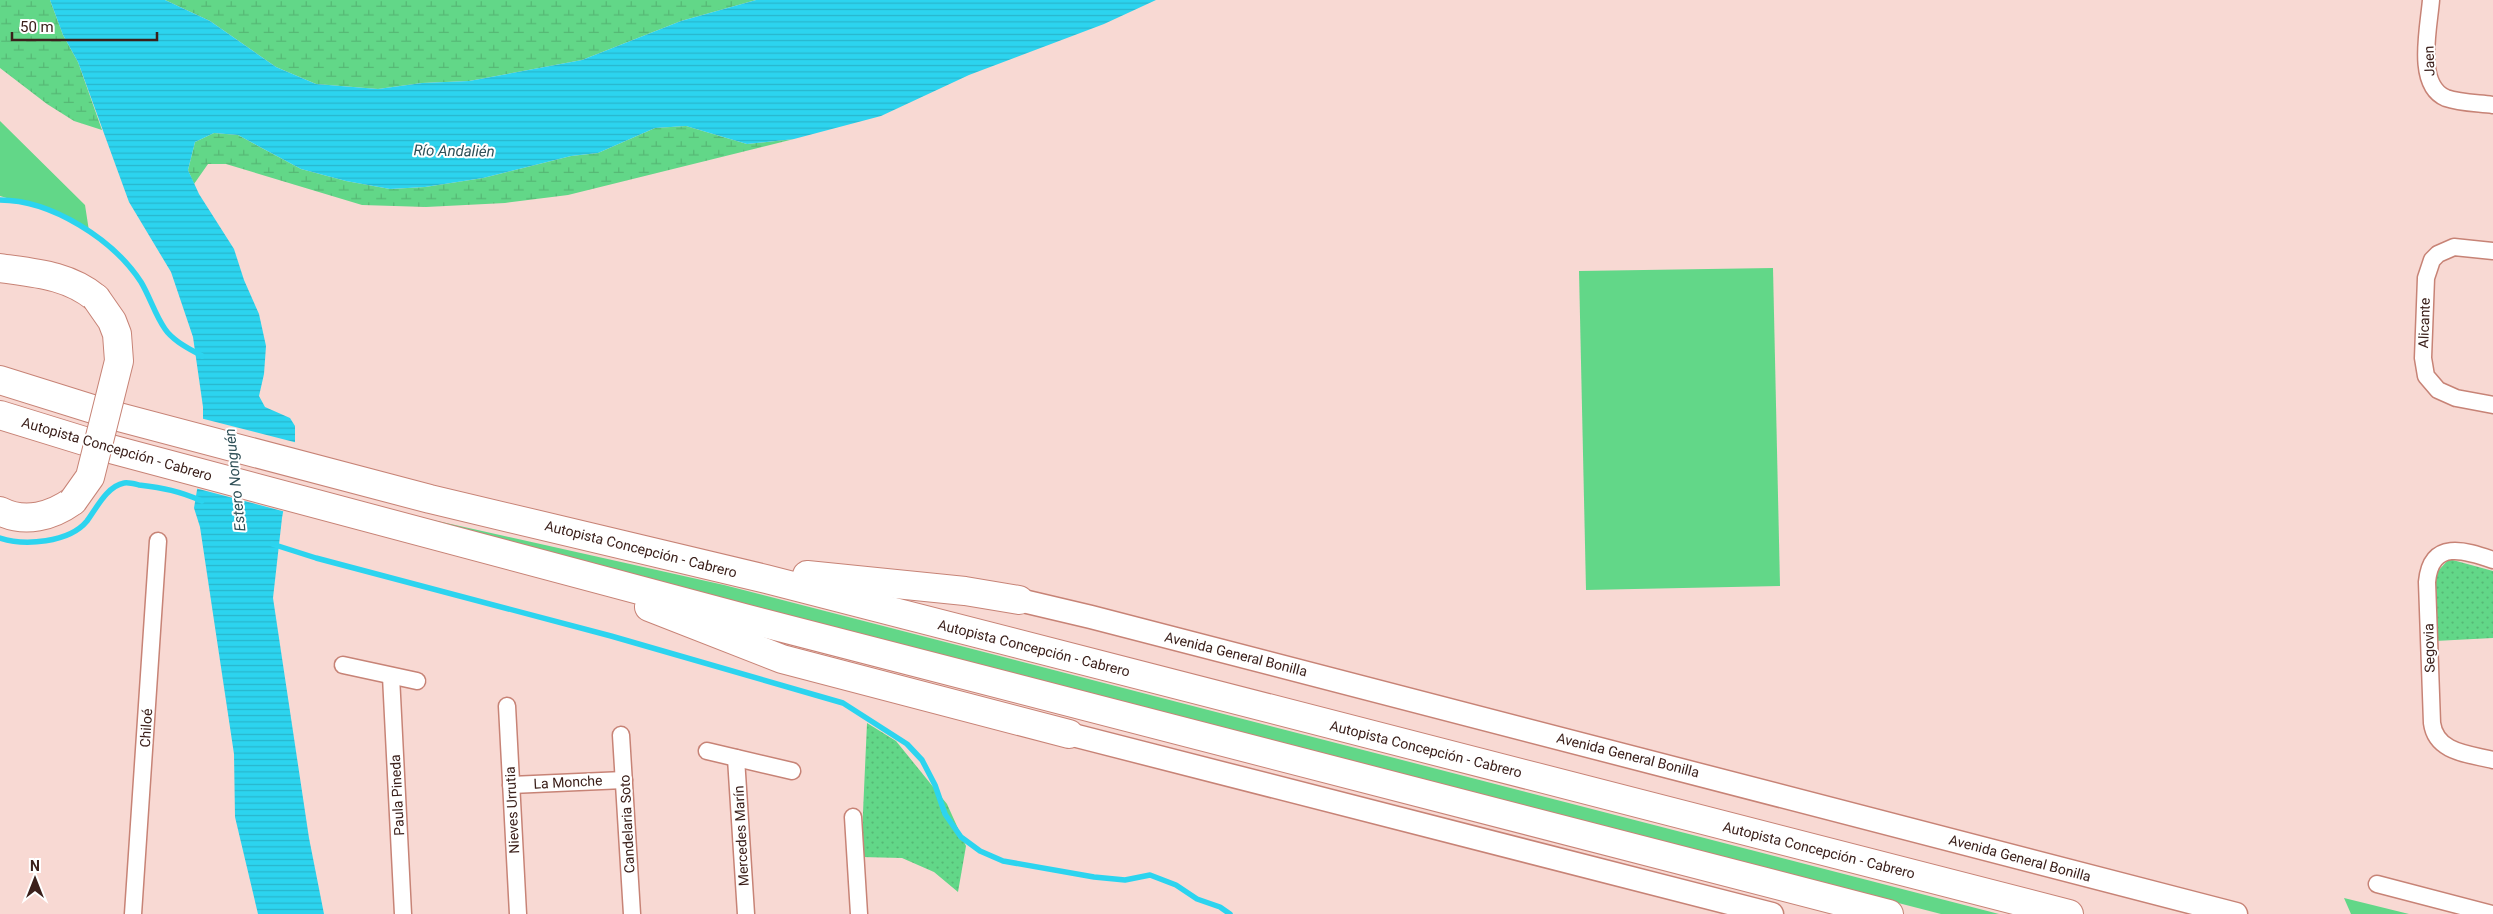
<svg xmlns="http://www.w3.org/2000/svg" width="2493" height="914" font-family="Roboto,sans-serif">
  <defs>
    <pattern id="wetland-marsh" width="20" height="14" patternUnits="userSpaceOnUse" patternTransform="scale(1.25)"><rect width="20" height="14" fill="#62d788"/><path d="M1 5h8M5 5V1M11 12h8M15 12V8" fill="none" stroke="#56b875"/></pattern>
    <pattern id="park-dots" width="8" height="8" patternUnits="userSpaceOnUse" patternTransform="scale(1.25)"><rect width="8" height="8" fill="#62d788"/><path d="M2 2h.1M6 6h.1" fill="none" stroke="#56b875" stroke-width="1.8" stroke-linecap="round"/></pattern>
    <pattern id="water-rules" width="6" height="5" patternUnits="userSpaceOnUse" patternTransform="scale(1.25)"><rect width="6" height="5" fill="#2cd4ef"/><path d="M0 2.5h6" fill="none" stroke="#28b6cc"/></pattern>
  </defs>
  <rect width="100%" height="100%" fill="#f8d9d3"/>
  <!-- grass -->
  <g fill="#62d788">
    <polygon points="0,121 85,205 89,231 60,214 0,196"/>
    <polygon points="1773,268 1780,586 1586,590 1579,271"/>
    <polygon points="406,514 724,585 1999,914 1941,914 720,599"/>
    <polygon points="2344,898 2409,914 2351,914"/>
  </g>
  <!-- wetland -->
  <g fill="url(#wetland-marsh)">
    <polygon points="0,0 50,0 63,35 78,62 102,130 74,121 47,104 0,68"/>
    <polygon points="165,0 756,0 681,21 582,60 469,81 422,83 378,89 316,84 276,67 210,21"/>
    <polygon points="686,126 747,144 794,139 568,195 505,203 426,207 362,205 226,164 208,164 194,184 188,170 195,142 214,133 238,135 301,169 346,181 390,189 425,187 483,178 571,156 598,153 655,128"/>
  </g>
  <!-- park -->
  <g fill="url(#park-dots)">
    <polygon points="2449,559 2493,571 2493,638 2435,641 2434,582 2437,572"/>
    <polygon points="867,723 896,741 947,804 966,846 958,892 934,872 902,858 861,857"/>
  </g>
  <!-- water -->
  <polygon fill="url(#water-rules)" points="50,0 165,0 210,21 276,67 316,84 378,89 422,83 469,81 582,60 681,21 756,0 1156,0 1104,24 969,75 881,116 794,139 747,144 686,126 655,128 598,153 571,156 483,178 425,187 390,189 346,181 301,169 238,135 214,133 195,142 188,170 199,194 234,249 244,280 259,314 266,346 264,374 259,396 265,407 290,418 295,426 295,445 282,518 273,598 309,838 324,914 258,914 235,817 234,754 200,527 194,508 203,454 203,407 193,337 171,272 129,202 78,62 63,35"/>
  <!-- pier -->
  <polygon fill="#f8d9d3" points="200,418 298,443 286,512 195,488 200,454"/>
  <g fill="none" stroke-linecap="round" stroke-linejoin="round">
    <!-- stream -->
    <g stroke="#2cd4ef" stroke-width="5.5">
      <path d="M0 200C51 200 113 239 141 282 150 297 155 315 165 329 173 341 190 349 202 356"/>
      <path d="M0 538C24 546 69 543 87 521 96 509 107 486 124 483 128 482 135 484 139 485 164 488 179 491 202 501"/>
      <polyline points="272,544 316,558 611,636 843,703 907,744 922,760 935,785 945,814 961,837 980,851 1003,861 1094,877 1125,880 1150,875 1176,885 1197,899 1220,907 1230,914"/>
    </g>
    <!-- street casing -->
    <g stroke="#c78376" stroke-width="19">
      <g id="street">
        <path d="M2431 0C2429 27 2415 85 2446 98 2460 103 2478 103 2493 105"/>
        <polyline points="2493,251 2454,247 2438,254 2432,260 2426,278 2423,358 2426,376 2438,390 2456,398 2493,405"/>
        <path d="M2493 560C2465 550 2431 539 2427 582L2432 723C2436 753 2469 754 2493 760"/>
        <polyline points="343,665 417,681"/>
        <polyline points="391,676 403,914"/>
        <polyline points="507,706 518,914"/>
        <polyline points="621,735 632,914"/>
        <polyline points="707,751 792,771"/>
        <polyline points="736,758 746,914"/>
        <polyline points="511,785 624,780"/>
        <polyline points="853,817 859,914"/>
        <polyline points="2377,884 2492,914"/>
        <polyline points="133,914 158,541"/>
      </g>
    </g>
    <!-- secondary casing -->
    <g stroke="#c78376" stroke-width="25">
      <g id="secondary">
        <polyline points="1019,600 1091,617 2236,914"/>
        <polyline points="1069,734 1772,914"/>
      </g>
    </g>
    <!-- highway casing -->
    <g stroke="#c78376" stroke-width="30">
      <g id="highway">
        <path d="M0 268C35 273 68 275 96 298"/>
        <polyline points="0,380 115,416 430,499 766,579 2069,914"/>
        <polyline points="0,415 107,448 744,618 1889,914"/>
        <path d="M0 511C25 524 52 516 73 501"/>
        <polyline points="807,575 965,591 1019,600"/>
        <polyline points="649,607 782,659 1069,734"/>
      </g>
    </g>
    <!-- street -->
    <use href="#street" stroke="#fff" stroke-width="16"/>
    <!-- secondary -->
    <use href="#secondary" stroke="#fff" stroke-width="22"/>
    <!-- highway -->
    <use href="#highway" stroke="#fff" stroke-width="28"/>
    <!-- highway-bridge casing -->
    <g stroke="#c78376" stroke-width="30" stroke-linecap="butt">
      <polyline id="highway-bridge" points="73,501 90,477 119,361 117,334 112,321 96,298"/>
    </g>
    <!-- highway-bridge -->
    <use href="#highway-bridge" stroke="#fff" stroke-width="28"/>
  </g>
  <g text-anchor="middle" stroke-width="4" stroke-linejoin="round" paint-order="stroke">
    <!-- street labels -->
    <g font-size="14" fill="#3b201b" stroke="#fff">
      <text transform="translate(2429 61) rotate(-92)" y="5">Jaen</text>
      <text transform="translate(2424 323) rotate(-88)" y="5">Alicante</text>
      <text transform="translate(117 449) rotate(16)" y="5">Autopista Concepción - Cabrero</text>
      <text transform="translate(641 549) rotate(14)" y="5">Autopista Concepción - Cabrero</text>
      <text transform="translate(1034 648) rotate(14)" y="5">Autopista Concepción - Cabrero</text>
      <text transform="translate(2429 648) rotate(-92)" y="5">Segovia</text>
      <text transform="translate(1236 654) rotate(14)" y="5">Avenida General Bonilla</text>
      <text transform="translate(146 728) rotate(-86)" y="5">Chiloé</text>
      <text transform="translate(1426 749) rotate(14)" y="5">Autopista Concepción - Cabrero</text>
      <text transform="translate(1628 755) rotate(14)" y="5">Avenida General Bonilla</text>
      <text transform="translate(568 782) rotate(-3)" y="5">La Monche</text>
      <text transform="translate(397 795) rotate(-93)" y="5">Paula Pineda</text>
      <text transform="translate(512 810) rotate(-93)" y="5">Nieves Urrutia</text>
      <text transform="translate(627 824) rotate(-93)" y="5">Candelaria Soto</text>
      <text transform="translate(741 836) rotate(-93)" y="5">Mercedes Marín</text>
      <text transform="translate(1819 850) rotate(14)" y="5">Autopista Concepción - Cabrero</text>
      <text transform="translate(2020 858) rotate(15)" y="5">Avenida General Bonilla</text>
    </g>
    <!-- water labels -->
    <g font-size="15" font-style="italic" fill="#305057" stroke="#fff">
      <text transform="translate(454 151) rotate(1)" y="5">Río Andalién</text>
      <text transform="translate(235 480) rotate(-96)" y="5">Estero Nonguén</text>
    </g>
  </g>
  <!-- north arrow -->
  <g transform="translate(35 879)" stroke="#ffffff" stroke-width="4" paint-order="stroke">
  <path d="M0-4L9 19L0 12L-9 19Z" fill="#3b201b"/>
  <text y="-8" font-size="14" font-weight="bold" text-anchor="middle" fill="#3b201b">N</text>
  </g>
  <!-- scale -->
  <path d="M12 32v8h145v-8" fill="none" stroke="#3b201b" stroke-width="2.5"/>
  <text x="20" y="32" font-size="15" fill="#3b201b" stroke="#ffffff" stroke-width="4" paint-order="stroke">50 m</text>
</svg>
